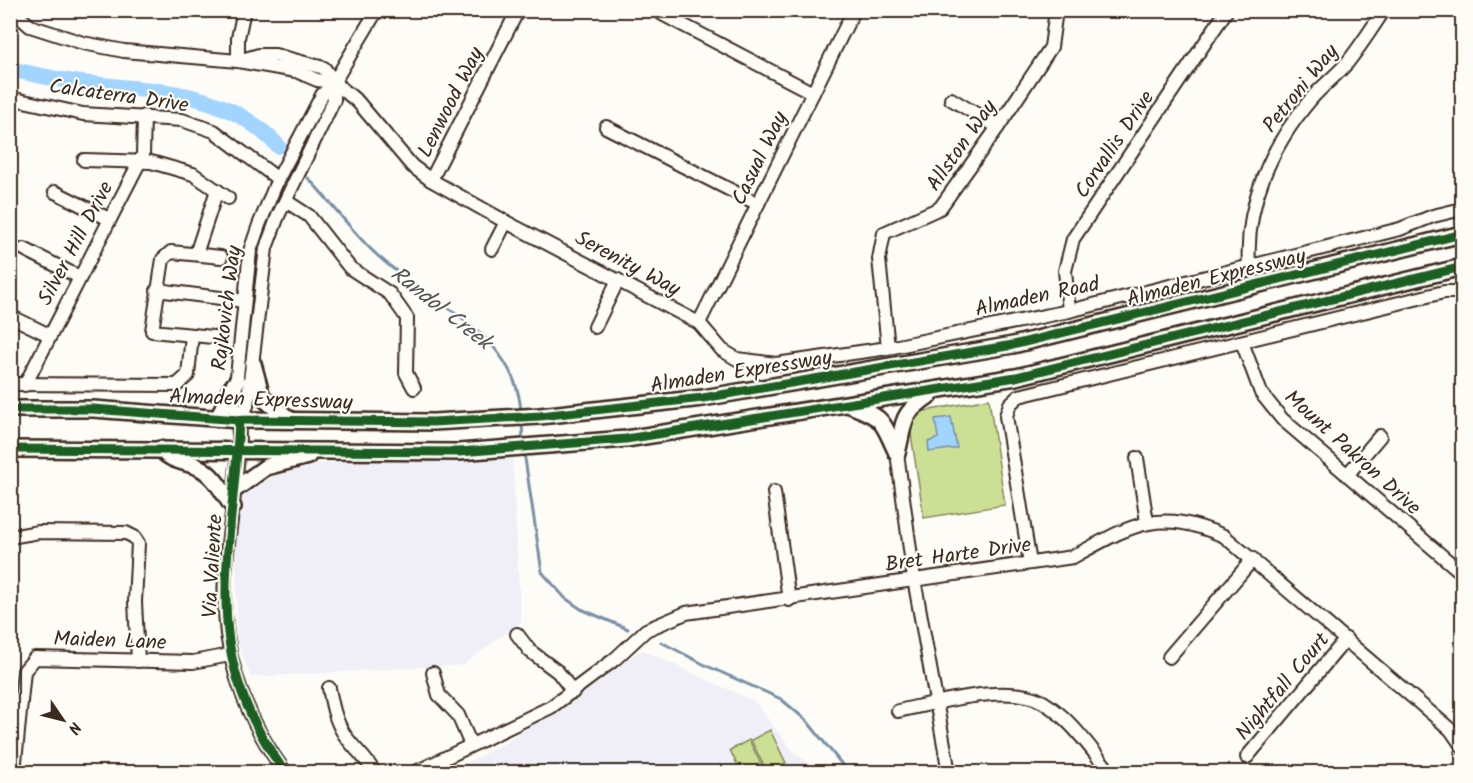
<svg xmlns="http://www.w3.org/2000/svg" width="1473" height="783" font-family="Kalam,sans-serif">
  <rect width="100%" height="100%" fill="#fdfcf7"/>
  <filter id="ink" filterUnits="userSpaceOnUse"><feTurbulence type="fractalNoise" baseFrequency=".0167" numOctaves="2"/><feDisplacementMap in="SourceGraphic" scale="12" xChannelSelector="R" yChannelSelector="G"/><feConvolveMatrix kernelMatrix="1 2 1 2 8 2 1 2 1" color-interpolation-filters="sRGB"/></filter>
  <g filter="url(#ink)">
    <!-- built -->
    <g fill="#f0eff8">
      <polygon points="512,454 521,622 463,665 251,677 237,642 236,551 245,467"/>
      <polygon points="642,650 754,701 795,753 821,772 448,772 503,744"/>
    </g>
    <!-- green -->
    <g fill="#cce095" stroke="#84855a" stroke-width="1.5">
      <polygon points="989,399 1005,505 924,518 910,428 920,412"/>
      <polygon points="770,730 786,763 767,772 751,740"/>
      <polygon points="749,740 765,772 741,772 730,750"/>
    </g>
    <!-- water -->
    <polygon fill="#a1d4ff" stroke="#7890a5" stroke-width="1.5" points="951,417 957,448 929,452 928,442 938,438 935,419"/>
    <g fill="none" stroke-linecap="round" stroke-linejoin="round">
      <!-- stream -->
      <g stroke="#7890a5" stroke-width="3">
        <path d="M308 178C334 205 356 238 385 262 436 306 516 335 521 412"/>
        <polyline points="522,422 523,442"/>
        <polyline points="524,452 542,572 565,598 581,609 628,629"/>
        <polyline points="661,642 707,666 781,699 807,721 848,772"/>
      </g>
      <!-- river -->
      <path stroke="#a1d4ff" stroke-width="16" d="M10 69C37 75 65 82 92 84 161 92 226 90 278 146"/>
      <!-- minor casing -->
      <g stroke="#3b2a1e" stroke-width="16">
        <g id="minor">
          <polyline points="12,10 30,26 83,43 124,51 238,61 296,71 317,80 334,82"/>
          <polyline points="662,14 813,93"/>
          <polyline points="238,61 259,55 275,55 324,68 334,82 358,102 412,166 431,180 506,222 699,323 722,350 737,359 776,364 888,348 1069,311 1400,229 1433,216 1462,209"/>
          <polyline points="238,61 238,38 244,10"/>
          <polyline points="10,98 83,114 182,120 214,131 278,179"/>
          <polyline points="951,99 998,127"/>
          <polyline points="606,127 758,204"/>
          <polyline points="84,160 151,162 193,174 228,198"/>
          <polyline points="431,180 518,10"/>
          <polyline points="55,192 109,219"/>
          <polyline points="286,201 309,216 350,268 390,294 407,318 406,373 414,388"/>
          <polyline points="24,249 79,277"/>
          <polyline points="492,249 506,222"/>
          <polyline points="196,254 217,190"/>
          <path d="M1249 266C1245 204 1271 146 1311 99 1322 86 1336 76 1347 63 1360 47 1372 28 1384 10"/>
          <polyline points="157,290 244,301"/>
          <polyline points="1069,311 1065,271 1073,239 1227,10"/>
          <polyline points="10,316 49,335"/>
          <polyline points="699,323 854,10"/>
          <polyline points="595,327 618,280"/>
          <polyline points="213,337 152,331 163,259 171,252 221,257"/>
          <polyline points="1242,342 1261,393 1282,419 1462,573"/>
          <polyline points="888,348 879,259 884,233 940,208 998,127 1051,47 1056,10"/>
          <polyline points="10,384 177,385 188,375 192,335"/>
          <polyline points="25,385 143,155 144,116"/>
          <polyline points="239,420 247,406 266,248 278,216 334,100 334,82"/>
          <polyline points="897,453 914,579 948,767 952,772"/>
          <polyline points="1137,458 1147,522"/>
          <polyline points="1347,475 1380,436"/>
          <polyline points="774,492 789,600"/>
          <polyline points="10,537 39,532 126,533 134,537 138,543 135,602 138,661"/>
          <polyline points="1030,563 1006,416 1010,404 1019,396 1444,292 1462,292"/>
          <polyline points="517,634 530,651 558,672 573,692"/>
          <polyline points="1169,657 1253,559"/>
          <polyline points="433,673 439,695 458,715 471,745"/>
          <path d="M329 688C332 704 335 720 344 734 353 748 366 757 374 772"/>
          <path d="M898 711C936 703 1009 682 1043 702 1071 719 1090 748 1110 772"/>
          <polyline points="1247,757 1346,639"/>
          <polyline points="14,772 24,671 35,658 193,662 230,655"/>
          <path d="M285 772C251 726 228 671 225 613 222 574 230 534 234 495 236 465 244 433 234 405L250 251 259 225 278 179 322 95 334 82 377 10"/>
          <path d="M416 772 551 707 615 659 646 630 686 613 1073 557C1131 525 1158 507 1224 536L1451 730 1462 746"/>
        </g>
      </g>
      <!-- major casing -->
      <g stroke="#3b2a1e" stroke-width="20">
        <g id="major">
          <polyline points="253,364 262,397 290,420"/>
          <path d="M850 405C886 419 881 420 897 453"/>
          <polyline points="10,409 93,409 239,420 433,422 540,416 703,398 1013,345 1462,234"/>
          <polyline points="219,417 230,390 237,381"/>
          <polyline points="10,449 459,452 626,439 1016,377 1462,267"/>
          <path d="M160 449C174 463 182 460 198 467 214 474 223 493 233 507"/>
          <path d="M897 453C906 418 899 416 931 394"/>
          <polyline points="234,490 266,467 308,456"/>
        </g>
      </g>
      <!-- minor -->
      <use href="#minor" stroke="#fdfcf7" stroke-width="12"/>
      <!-- major -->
      <use href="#major" stroke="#fdfcf7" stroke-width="15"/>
      <!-- cycleway casing -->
      <g stroke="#fdfcf7" stroke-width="13">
        <g id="cycleway">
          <polyline points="10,409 93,409 239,420 433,422 540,416 703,398 1013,345 1462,234"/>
          <path d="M239 420C233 558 195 649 285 772"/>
          <polyline points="10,449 459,452 626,439 1016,377 1462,267"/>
        </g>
      </g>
      <!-- cycleway -->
      <use href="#cycleway" stroke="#1b5e20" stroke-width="9"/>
    </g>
  </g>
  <g text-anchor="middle" stroke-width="4.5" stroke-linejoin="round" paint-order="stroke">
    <!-- street labels -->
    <g font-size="21" fill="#3b2a1e" stroke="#fdfcf7">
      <text transform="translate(1300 88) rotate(-51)" y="7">Petroni Way</text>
      <text transform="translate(119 95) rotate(8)" y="7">Calcaterra Drive</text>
      <text transform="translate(450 102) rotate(-63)" y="7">Lenwood Way</text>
      <text transform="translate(1114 144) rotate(-56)" y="7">Corvallis Drive</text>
      <text transform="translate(961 145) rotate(-55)" y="7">Allston Way</text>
      <text transform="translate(759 158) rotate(-64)" y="7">Casual Way</text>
      <text transform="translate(75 243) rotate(-62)" y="7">Silver Hill Drive</text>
      <text transform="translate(628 263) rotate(28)" y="7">Serenity Way</text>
      <text transform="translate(1216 277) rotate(-14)" y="7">Almaden Expressway</text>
      <text transform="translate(1037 296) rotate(-12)" y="7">Almaden Road</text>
      <text transform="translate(226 308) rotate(-83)" y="7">Rajkovich Way</text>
      <text transform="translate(741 371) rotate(-9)" y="7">Almaden Expressway</text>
      <text transform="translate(261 399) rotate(2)" y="7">Almaden Expressway</text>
      <text transform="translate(1353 452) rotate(42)" y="7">Mount Pakron Drive</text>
      <text transform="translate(958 554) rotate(-8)" y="7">Bret Harte Drive</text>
      <text transform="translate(212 566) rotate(-87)" y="7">Via Valiente</text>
      <text transform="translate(110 640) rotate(2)" y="7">Maiden Lane</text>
      <text transform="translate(1282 686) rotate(-50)" y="7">Nightfall Court</text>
    </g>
    <!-- water labels -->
    <g font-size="22" font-style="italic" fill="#545456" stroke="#fdfcf7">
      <text transform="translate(442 307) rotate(38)" y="8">Randol Creek</text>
    </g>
  </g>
  <!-- margin -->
  <rect width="1473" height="783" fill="none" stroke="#fdfcf7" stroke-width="36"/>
  <rect x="18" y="18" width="1437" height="747" fill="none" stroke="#3b2a1e" stroke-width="2" filter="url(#ink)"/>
  <!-- north arrow -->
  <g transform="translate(63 720) rotate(125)" stroke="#fdfcf7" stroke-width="4.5" paint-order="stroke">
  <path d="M0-4.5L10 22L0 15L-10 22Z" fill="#3b2a1e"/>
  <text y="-9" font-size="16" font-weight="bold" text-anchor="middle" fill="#3b2a1e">N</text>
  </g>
</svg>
